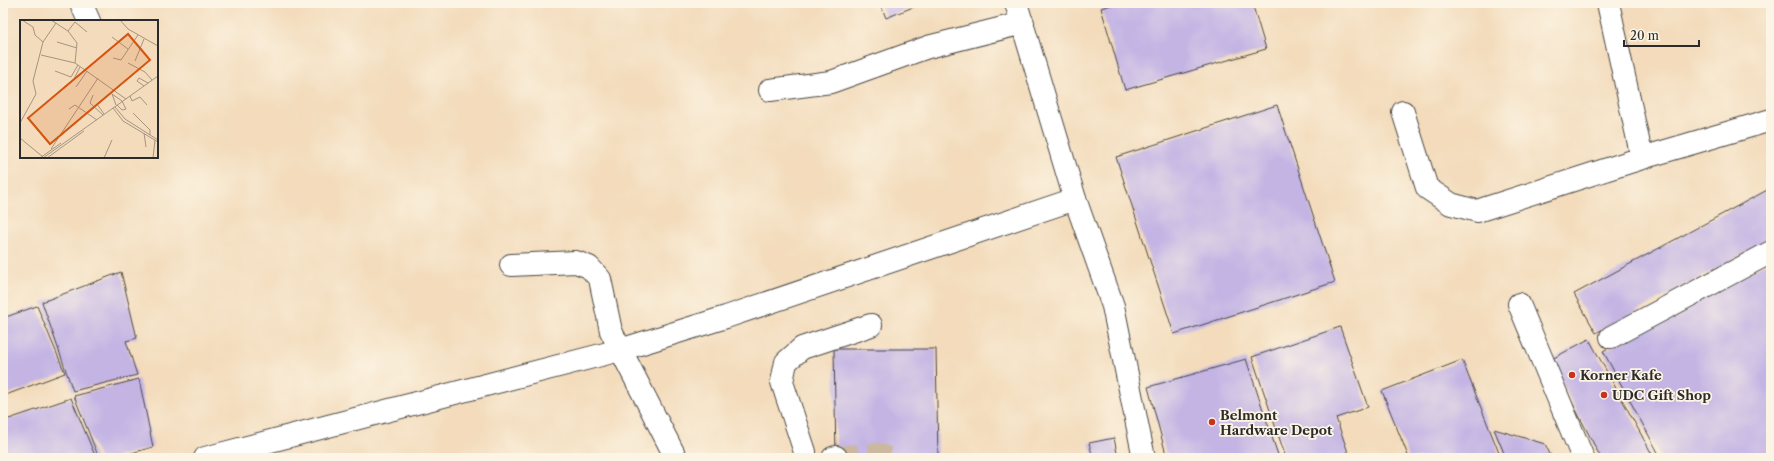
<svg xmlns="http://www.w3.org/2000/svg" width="1774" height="461" font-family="'Libre Caslon Text',serif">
  <rect width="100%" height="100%" fill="#fcf5e5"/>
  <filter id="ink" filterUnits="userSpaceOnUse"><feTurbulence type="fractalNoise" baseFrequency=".025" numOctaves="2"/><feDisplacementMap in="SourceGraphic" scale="8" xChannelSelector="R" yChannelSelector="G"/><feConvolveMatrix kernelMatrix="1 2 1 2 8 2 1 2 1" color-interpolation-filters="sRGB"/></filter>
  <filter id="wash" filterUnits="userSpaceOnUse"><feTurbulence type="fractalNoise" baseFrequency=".012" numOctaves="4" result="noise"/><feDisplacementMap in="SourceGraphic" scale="16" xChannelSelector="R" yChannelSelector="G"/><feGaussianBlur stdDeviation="0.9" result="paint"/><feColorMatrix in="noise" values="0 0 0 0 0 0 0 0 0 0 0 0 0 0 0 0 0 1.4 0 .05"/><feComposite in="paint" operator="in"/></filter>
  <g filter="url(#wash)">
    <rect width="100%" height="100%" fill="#f3dbbb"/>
    <g id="blocks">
      <!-- building -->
      <g fill="#c3b4e4">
        <polygon points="880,3 923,3 886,18"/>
        <polygon points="1118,3 1252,3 1266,49 1125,90 1101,8"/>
        <polygon points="1277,105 1335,282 1174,334 1116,157"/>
        <polygon points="1771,188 1771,240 1596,333 1574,294"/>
        <polygon points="1771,260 1771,458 1661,458 1603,351"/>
        <polygon points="121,272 137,338 126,341 137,375 73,391 42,302"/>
        <polygon points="37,306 65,373 3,396 3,318"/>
        <polygon points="1340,327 1368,407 1336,418 1350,458 1286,458 1252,357"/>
        <polygon points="1589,339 1654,458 1601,458 1550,360"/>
        <polygon points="834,349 936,349 938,458 836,458"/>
        <polygon points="1246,359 1279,458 1167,458 1148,387"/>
        <polygon points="1462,360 1501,458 1409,458 1382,391"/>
        <polygon points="139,379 153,447 114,458 99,458 74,396"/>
        <polygon points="71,398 96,458 3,458 3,421"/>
        <polygon points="1494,429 1545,444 1552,458 1506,458"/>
        <polygon points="1114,438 1118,458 1093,458 1089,443"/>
      </g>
    </g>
  </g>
  <g filter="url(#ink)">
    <use href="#blocks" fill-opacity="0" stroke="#494541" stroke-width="1"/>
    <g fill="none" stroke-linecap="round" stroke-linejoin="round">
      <!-- minor-tunnel -->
      <polyline stroke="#cbb89e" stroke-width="22" stroke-dasharray="22 11" stroke-linecap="butt" points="836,457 879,454 888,458"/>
      <!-- minor casing -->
      <g stroke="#494541" stroke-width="24">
        <g id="minor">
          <polyline points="81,3 89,21"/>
          <polyline points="1016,3 1075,199 1113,306 1144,458"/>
          <polyline points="1608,3 1642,158"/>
          <polyline points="770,90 831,82 928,47 1023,23"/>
          <polyline points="1403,112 1427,188 1451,204 1477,211 1642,158 1771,120"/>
          <polyline points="511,265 576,262 589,267 600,279 611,331 676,458"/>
          <polyline points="1519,304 1583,458"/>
          <polyline points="1611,337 1771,252"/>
          <polyline points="205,458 620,350 726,317 1075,199"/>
          <polyline points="805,458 805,452 782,382 786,362 802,348 871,325"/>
          <polyline points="833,458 836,457"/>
        </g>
      </g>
      <!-- minor -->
      <use href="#minor" stroke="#fff" stroke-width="22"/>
    </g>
  </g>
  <!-- markers -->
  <g fill="#c8321e" stroke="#fcf5e5" stroke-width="1.5">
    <circle cx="1572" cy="375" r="4"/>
    <circle cx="1604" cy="395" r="4"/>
    <circle cx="1212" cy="422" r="4"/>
  </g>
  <g text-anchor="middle" stroke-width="3.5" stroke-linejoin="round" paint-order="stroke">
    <!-- poi labels -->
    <g font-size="13" font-weight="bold" fill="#2b2b2b" stroke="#fcf5e5" text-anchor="start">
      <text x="1580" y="380">Korner Kafe</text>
      <text x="1612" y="400">UDC Gift Shop</text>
      <text x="1220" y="420">Belmont<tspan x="1220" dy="15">Hardware Depot</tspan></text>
    </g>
  </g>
  <!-- overview -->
  <g transform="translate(20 20)">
    <rect width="138" height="138" fill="#f3dbbb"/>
    <path fill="none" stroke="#a39581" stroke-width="1" d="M2 0 13 7 15 15 23 22M31 0 48 11 57 23 55 43M100 0 108 9 138 26M48 11 55 2 67 12M92 17 108 29M37 22 57 28M21 35 55 43 106 79M93 38 101 40 118 15M115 41 124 19M108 43 125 52 132 60M35 51 51 57 58 45M124 66 117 61 119 58 128 63M56 67 67 51M42 69 54 59 60 47M73 75 70 83 83 95M110 76 112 81 120 77 127 85M77 84 84 94M96 85 92 74 102 81 106 89 102 90 97 85M95 87 105 99 138 120M93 88 103 101 138 122M49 89 55 85 77 100M113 93 130 110V115M0 103 16 74 13 61 23 22 36 3M124 113 126 127M0 118 23 137M31 129 78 58M20 138 41 123M23 138 138 56M27 138 64 111M84 138 92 120M133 138 135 120"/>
    <path fill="#d5540f" fill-opacity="0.15" stroke="#d5540f" stroke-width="2" d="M108 14 130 40 30 124 8 98Z"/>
    <rect width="138" height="138" fill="none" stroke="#2b2b2b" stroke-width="2"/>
  </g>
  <!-- margin -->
  <rect width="1774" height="461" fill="none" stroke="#fcf5e5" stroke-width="16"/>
  <!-- scale -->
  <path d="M1624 40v6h75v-6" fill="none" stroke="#2b2b2b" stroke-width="2"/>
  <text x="1630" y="40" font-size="12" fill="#2b2b2b" stroke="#fcf5e5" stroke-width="3" paint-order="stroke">20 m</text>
</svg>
